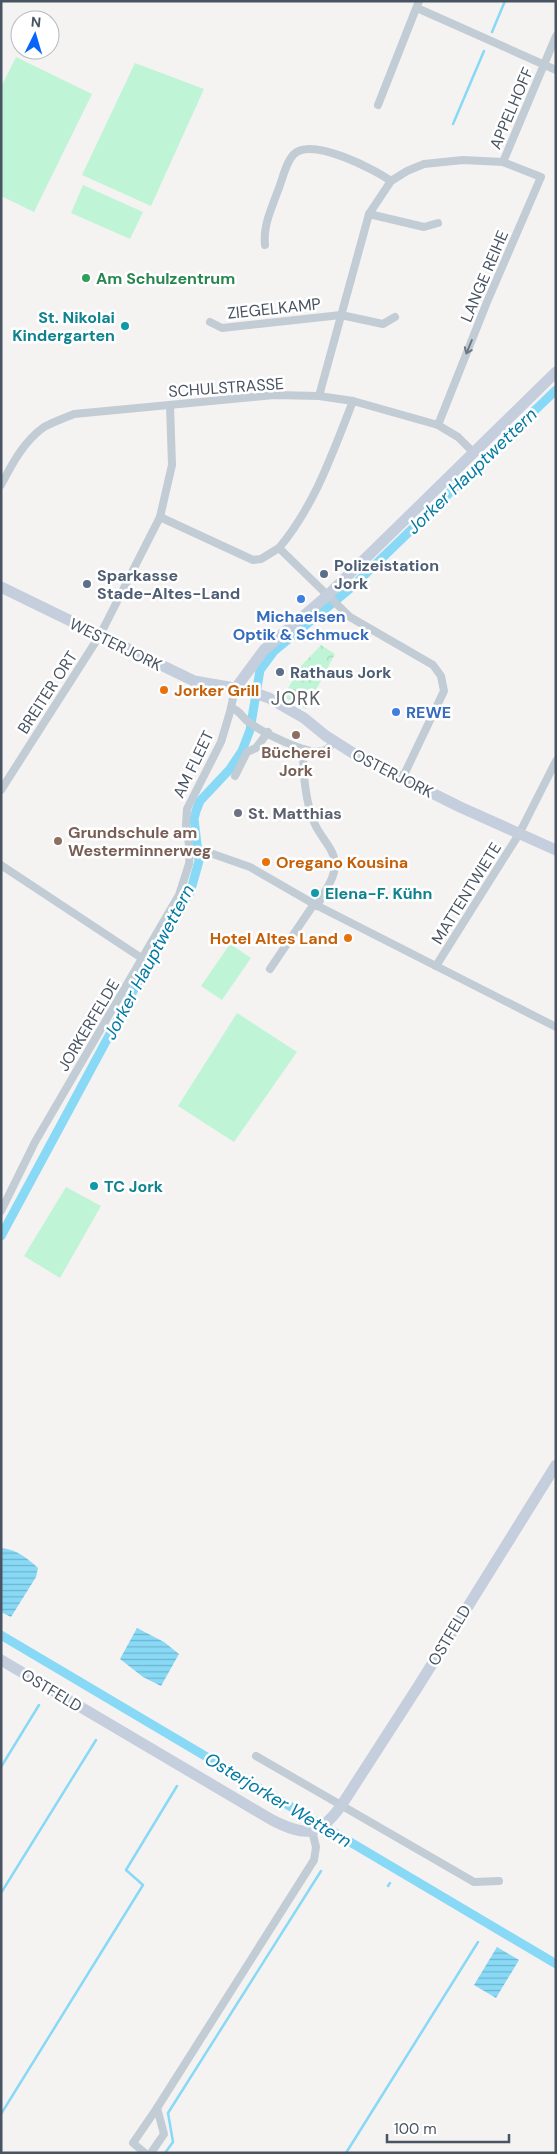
<svg xmlns="http://www.w3.org/2000/svg" width="557" height="2154" font-family="'DM Sans',sans-serif">
  <defs>
    <pattern id="forest-crowns" width="20" height="18" patternUnits="userSpaceOnUse" patternTransform="scale(1.25)"><rect width="20" height="18" fill="#bff5d6"/><path d="M2 6a3 3 0 1 1 6 0M12 15a3 3 0 1 1 6 0" fill="none" stroke="#a6d4ba"/></pattern>
    <pattern id="water-rules" width="6" height="5" patternUnits="userSpaceOnUse" patternTransform="scale(1.25)"><rect width="6" height="5" fill="#88d9f6"/><path d="M0 2.5h6" fill="none" stroke="#71b3cb"/></pattern>
  </defs>
  <rect width="100%" height="100%" fill="#f5f2f2"/>
  <!-- forest -->
  <polygon fill="url(#forest-crowns)" points="321,645 335,654 306,709 283,697 301,666"/>
  <!-- pitch -->
  <g fill="#bff5d6">
    <polygon points="16,57 92,94 34,212 1,196 1,87"/>
    <polygon points="135,63 204,89 151,206 82,175"/>
    <polygon points="83,185 143,212 130,239 71,213"/>
    <polygon points="230,944 251,958 222,1000 201,986"/>
    <polygon points="237,1013 297,1052 234,1142 178,1106"/>
    <polygon points="66,1187 101,1206 60,1278 24,1256"/>
  </g>
  <!-- water -->
  <g fill="url(#water-rules)">
    <path d="M2 1548C17 1550 27 1558 38 1568L36 1577 11 1617 1 1612Z"/>
    <polygon points="137,1628 164,1642 179,1654 161,1686 143,1677 120,1659"/>
    <polygon points="497,1947 519,1960 496,1998 474,1985"/>
  </g>
  <g fill="none" stroke-linecap="round" stroke-linejoin="round">
    <!-- stream -->
    <g stroke="#88d9f6" stroke-width="2.5">
      <polyline points="492,32 505,1"/>
      <polyline points="453,124 484,51"/>
      <polyline points="1,1767 39,1705"/>
      <polyline points="388,1886 390,1883"/>
      <polyline points="1,1893 96,1740"/>
      <polyline points="1,2114 143,1885 126,1870 177,1786"/>
      <polyline points="165,2153 173,2142 168,2113 321,1871"/>
      <polyline points="346,2153 478,1942"/>
    </g>
    <!-- canal -->
    <g stroke="#88d9f6" stroke-width="9">
      <polyline points="1,1236 159,943 190,893 199,861 194,819 196,811 200,801 230,769 242,751 250,730 260,670 274,651 352,587 556,390"/>
      <polyline points="1,1635 556,1964"/>
    </g>
    <!-- street -->
    <g stroke="#c2ccd5" stroke-width="8">
      <polyline points="417,8 556,70"/>
      <polyline points="378,105 419,1"/>
      <polyline points="503,162 556,36"/>
      <polyline points="369,214 424,227 438,223"/>
      <path d="M265 245C263 226 271 210 277 193 282 182 285 163 294 154 312 137 374 169 391 181"/>
      <polyline points="210,322 222,328 341,315 383,324 395,317"/>
      <polyline points="319,396 369,214 391,181 407,171 424,164 463,160 503,162 541,177 487,302 438,425"/>
      <path d="M353 401C333 452 315 505 279 548L350 617 433 665 441 676 444 691 402 779"/>
      <path d="M1 485C12 464 24 441 44 427 53 422 64 418 74 414L274 395 319 396 353 401 438 425 458 437 473 452"/>
      <polyline points="160,517 253,560 261,559 279,548"/>
      <path d="M231 708C239 710 241 715 246 720 260 731 305 755 322 751 328 750 331 746 334 741"/>
      <path d="M303 749C303 773 305 800 314 822 319 836 334 848 335 863 336 878 323 893 317 906"/>
      <polyline points="235,776 247,752 256,748 268,732"/>
      <polyline points="1,790 100,635 160,517 172,465 170,405"/>
      <polyline points="190,852 213,854 250,867 314,904 556,1027"/>
      <polyline points="1,865 143,959"/>
      <polyline points="436,966 519,834 556,761"/>
      <polyline points="270,969 314,904"/>
      <polyline points="1,1211 35,1142 179,895 189,864 190,852 186,825 187,809 221,742 230,712 235,689"/>
      <polyline points="256,1756 474,1882 499,1881"/>
      <polyline points="145,2153 133,2143 157,2108 314,1860 316,1847 312,1831"/>
      <polyline points="151,2153 164,2134 157,2108"/>
    </g>
    <!-- secondary -->
    <g stroke="#c4cedc" stroke-width="11">
      <polyline points="1,587 194,681 246,690 269,698 304,718 326,736 356,755 460,807 556,850"/>
      <polyline points="235,689 264,650 328,595 556,372"/>
      <path d="M1 1660 272 1820C306 1837 318 1837 341 1806L419 1685 556 1465"/>
    </g>
  </g>
  <!-- one-way arrows -->
  <defs><path id="oneway-shaft" d="M-6 0H5M1.5-3L5.5 0L1.5 3" fill="none" stroke-width="1.6" stroke-linecap="round" stroke-linejoin="round" transform="scale(1.25)"/></defs>
  <use stroke="#6d7884" href="#oneway-shaft" transform="translate(469 347) rotate(112)"/>
  <!-- markers -->
  <circle fill="#2e9e5b" stroke="#fff" stroke-width="2" cx="86" cy="278" r="5"/>
  <g fill="#0f9aa8" stroke="#fff" stroke-width="2">
    <circle cx="125" cy="326" r="5"/>
    <circle cx="315" cy="893" r="5"/>
    <circle cx="94" cy="1186" r="5"/>
  </g>
  <g fill="#5c6f8a" stroke="#fff" stroke-width="2">
    <circle cx="324" cy="574" r="5"/>
    <circle cx="87" cy="584" r="5"/>
    <circle cx="280" cy="672" r="5"/>
  </g>
  <g fill="#3f7fe0" stroke="#fff" stroke-width="2">
    <circle cx="301" cy="599" r="5"/>
    <circle cx="396" cy="712" r="5"/>
  </g>
  <g fill="#e8710a" stroke="#fff" stroke-width="2">
    <circle cx="164" cy="690" r="5"/>
    <circle cx="266" cy="862" r="5"/>
    <circle cx="348" cy="938" r="5"/>
  </g>
  <g fill="#8d6e63" stroke="#fff" stroke-width="2">
    <circle cx="296" cy="735" r="5"/>
    <circle cx="58" cy="841" r="5"/>
  </g>
  <circle fill="#6b7280" stroke="#fff" stroke-width="2" cx="238" cy="813" r="5"/>
  <g text-anchor="middle" stroke-width="5" stroke-linejoin="round" paint-order="stroke">
    <!-- street labels -->
    <g font-size="16" fill="#485462" stroke="#fff">
      <text transform="translate(511 108) rotate(-67)" y="6">APPELHOFF</text>
      <text transform="translate(484 276) rotate(-67)" y="6">LANGE REIHE</text>
      <text transform="translate(274 308) rotate(-6)" y="6">ZIEGELKAMP</text>
      <text transform="translate(226 387) rotate(-4)" y="6">SCHULSTRASSE</text>
      <text transform="translate(116 644) rotate(26)" y="6">WESTERJORK</text>
      <text transform="translate(47 692) rotate(-57)" y="6">BREITER ORT</text>
      <text transform="translate(193 764) rotate(-64)" y="6">AM FLEET</text>
      <text transform="translate(393 773) rotate(27)" y="6">OSTERJORK</text>
      <text transform="translate(466 893) rotate(-58)" y="6">MATTENTWIETE</text>
      <text transform="translate(88 1025) rotate(-59)" y="6">JORKERFELDE</text>
      <text transform="translate(449 1635) rotate(-59)" y="6">OSTFELD</text>
      <text transform="translate(52 1690) rotate(31)" y="6">OSTFELD</text>
    </g>
    <!-- leisure labels -->
    <g font-size="16" font-weight="bold" fill="#27864d" stroke="#fff" text-anchor="start">
      <text x="96" y="284">Am Schulzentrum</text>
    </g>
    <!-- culture labels -->
    <g font-size="16" font-weight="bold" fill="#0d838f" stroke="#fff" text-anchor="start">
      <text x="115" y="323" text-anchor="end">St. Nikolai<tspan x="115" dy="18">Kindergarten</tspan></text>
      <text x="325" y="899">Elena-F. Kühn</text>
      <text x="104" y="1192">TC Jork</text>
    </g>
    <!-- service labels -->
    <g font-size="16" font-weight="bold" fill="#4e5e75" stroke="#fff" text-anchor="start">
      <text x="334" y="571">Polizeistation<tspan x="334" dy="18">Jork</tspan></text>
      <text x="97" y="581">Sparkasse<tspan x="97" dy="18">Stade-Altes-Land</tspan></text>
      <text x="290" y="678">Rathaus Jork</text>
    </g>
    <!-- shop labels -->
    <g font-size="16" font-weight="bold" fill="#366cbe" stroke="#fff">
      <text x="301" y="622">Michaelsen<tspan x="301" dy="18">Optik &amp; Schmuck</tspan></text>
      <text x="406" y="718" text-anchor="start">REWE</text>
    </g>
    <!-- food labels -->
    <g font-size="16" font-weight="bold" fill="#c56008" stroke="#fff" text-anchor="start">
      <text x="174" y="696">Jorker Grill</text>
      <text x="276" y="868">Oregano Kousina</text>
      <text x="338" y="944" text-anchor="end">Hotel Altes Land</text>
    </g>
    <!-- education labels -->
    <g font-size="16" font-weight="bold" fill="#785e54" stroke="#fff">
      <text x="296" y="758">Bücherei<tspan x="296" dy="18">Jork</tspan></text>
      <text x="68" y="838" text-anchor="start">Grundschule am<tspan x="68" dy="18">Westerminnerweg</tspan></text>
    </g>
    <!-- worship labels -->
    <g font-size="16" font-weight="bold" fill="#5b616d" stroke="#fff" text-anchor="start">
      <text x="248" y="819">St. Matthias</text>
    </g>
    <!-- water labels -->
    <g font-size="18" font-style="italic" fill="#037aa3" stroke="#fff">
      <text transform="translate(472 471) rotate(-44)" y="6">Jorker Hauptwettern</text>
      <text transform="translate(149 962) rotate(-62)" y="6">Jorker Hauptwettern</text>
      <text transform="translate(278 1800) rotate(31)" y="6">Osterjorker Wettern</text>
    </g>
    <!-- quarter labels -->
    <g font-size="19" letter-spacing="1" fill="#5e6268" stroke="#fff">
      <text x="296" y="705">JORK</text>
    </g>
  </g>
  <!-- border -->
  <rect width="557" height="2154" fill="none" stroke="#485462" stroke-width="5"/>
  <!-- north arrow -->
  <g transform="translate(35 35) rotate(5)"><circle r="24" fill="#ffffff" stroke="#b6bbc0"/>
  <path d="M0-4L9 19L0 12L-9 19Z" fill="#0865f9"/>
  <text y="-8" font-size="14" font-weight="bold" text-anchor="middle" fill="#485462">N</text>
  </g>
  <!-- scale -->
  <path d="M387 2134v8h122v-8" fill="none" stroke="#485462" stroke-width="2.5"/>
  <text x="394" y="2134" font-size="15" fill="#485462" stroke="#ffffff" stroke-width="4" paint-order="stroke">100 m</text>
</svg>
